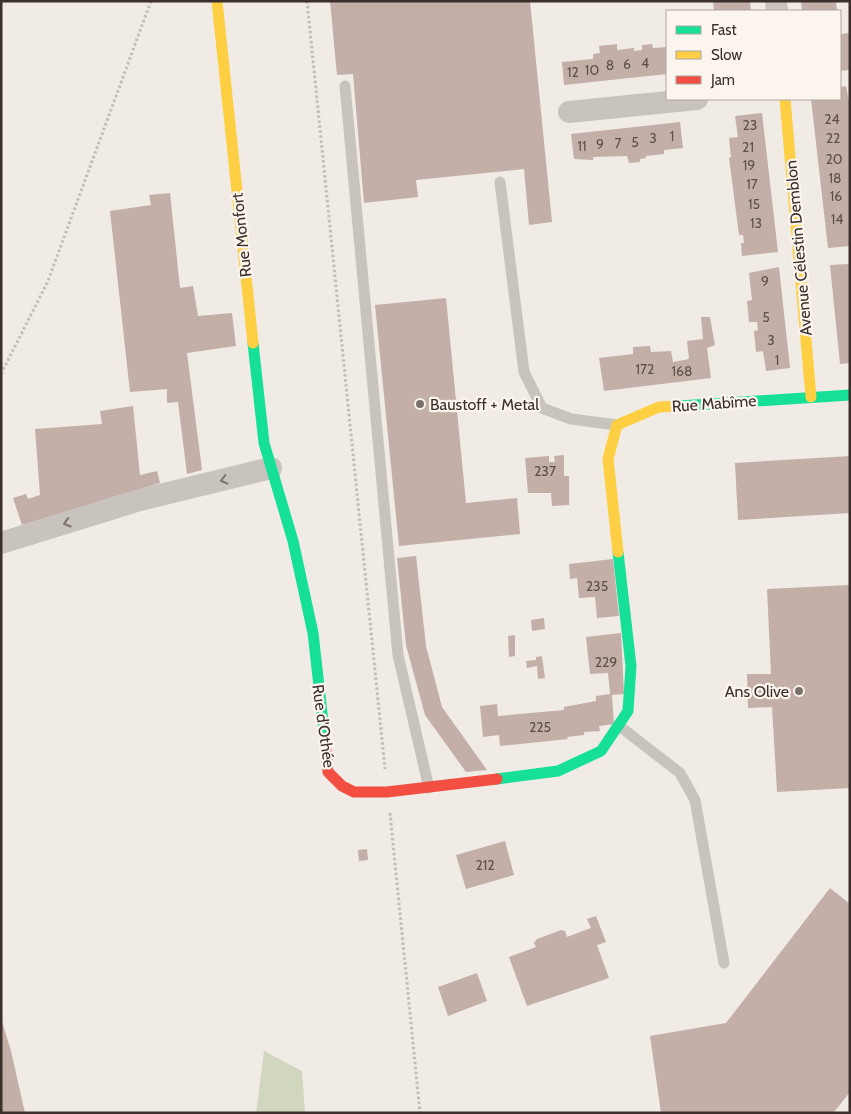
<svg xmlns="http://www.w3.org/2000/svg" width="851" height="1114" font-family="Cabin,sans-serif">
  <rect width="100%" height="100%" fill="#f0ebe5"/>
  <!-- green -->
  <polygon fill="#d1d6bf" points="264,1051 302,1071 305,1113 256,1113"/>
  <!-- building -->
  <g fill="#c3afa7">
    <polygon points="330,1 530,1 552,222 529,225 524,169 416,180 418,197 364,203 353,74 337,75"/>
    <polygon points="713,1 750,1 751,11 714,11"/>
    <polygon points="801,1 836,1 837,11 802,11"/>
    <polygon points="849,33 850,70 840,71 840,34"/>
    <polygon points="617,44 617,50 634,48 634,51 642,50 642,45 652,44 653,48 667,47 667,74 564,85 562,62 593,59 593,54 600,53 599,46"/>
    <polygon points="846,86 850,107 850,246 828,248 811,99 840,99 840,87"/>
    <polygon points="762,113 778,252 742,256 741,243 744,243 743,235 739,235 729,158 731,157 729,138 738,137 735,116"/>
    <polygon points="680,122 683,148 664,150 664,154 646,156 646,158 640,159 640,162 629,163 627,156 593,157 593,160 574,159 571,134"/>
    <polygon points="170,193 180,288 193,286 198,316 232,313 236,346 187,353 202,470 187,474 178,402 167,403 167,389 130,392 110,211 151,205 149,195"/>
    <polygon points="850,264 850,363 840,364 830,265"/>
    <polygon points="779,267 790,368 766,371 763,351 756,352 754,331 758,330 757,322 749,322 747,301 752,300 749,273"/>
    <polygon points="446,298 466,503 517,498 520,534 399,546 375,305"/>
    <polygon points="701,317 710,317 715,345 707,348 711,378 604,391 599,358 633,354 633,347 650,346 651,352 671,351 673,362 689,359 687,341 703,339"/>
    <polygon points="133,406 140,475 157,471 160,483 22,525 13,498 26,494 28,499 40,495 35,429 102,424 100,411"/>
    <polygon points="564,455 564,476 569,476 569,505 552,506 551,493 528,493 525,458 549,456 549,462 555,462 554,456"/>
    <polygon points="850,456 850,513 738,520 735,463"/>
    <polygon points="416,556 426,646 442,707 487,770 466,772 425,715 406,645 397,558"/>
    <polygon points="613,559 619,616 597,618 595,597 579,598 577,578 570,579 569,564"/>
    <polygon points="850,585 850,788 777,792 772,707 748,708 747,674 771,674 767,589"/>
    <polygon points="544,618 545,629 532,631 531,620"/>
    <polygon points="621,633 624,694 612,695 614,724 599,726 600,731 584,732 584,735 567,737 568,739 500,746 499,735 483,737 480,706 497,704 498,716 564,710 564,707 596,701 596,696 610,694 608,673 590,674 586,637"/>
    <polygon points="515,635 515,656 509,657 508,636"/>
    <polygon points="542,656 545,678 538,679 537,666 527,668 526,661 536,660 536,657"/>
    <polygon points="505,841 514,875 466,889 456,855"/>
    <polygon points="367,849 368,860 359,861 358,850"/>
    <polygon points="830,888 850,904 850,1092 834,1112 826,1113 661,1113 650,1036 726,1023"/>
    <polygon points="596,916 606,942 597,945 609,978 527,1006 509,957 536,947 534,943 537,939 561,930 565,931 567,937 591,928 587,919"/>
    <polygon points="477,973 487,1001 448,1016 438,987"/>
    <polygon points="1,1018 11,1051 25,1113 1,1113"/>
  </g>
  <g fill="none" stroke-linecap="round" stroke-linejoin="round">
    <!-- path -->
    <g stroke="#c2bbb6" stroke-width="3" stroke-dasharray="2.5 2.5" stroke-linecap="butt">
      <polyline points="307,1 385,769"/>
      <polyline points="1,374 48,281 151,1"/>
      <polyline points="390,813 420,1113"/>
    </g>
    <!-- lane -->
    <g stroke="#c9c3be" stroke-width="11">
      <polyline points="345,86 398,655 429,788"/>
      <polyline points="500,182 524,372 542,408 571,419 617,425"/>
      <polyline points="618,725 680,773 695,800 724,963"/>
    </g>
    <!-- street -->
    <g stroke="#c9c3be" stroke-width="22">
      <polyline points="776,1 777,11"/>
      <polyline points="569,112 697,99"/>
      <polyline points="1,543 140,500 271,468"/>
    </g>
    <!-- fast -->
    <g stroke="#16e098" stroke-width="11">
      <polyline points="253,343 264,443 293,541 313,633 325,740"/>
      <polyline points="679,406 850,395"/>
      <polyline points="497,779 558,771 601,751 628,711 631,666 618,552"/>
    </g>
    <!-- slow -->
    <g stroke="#ffcf43" stroke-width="11">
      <polyline points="217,1 253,343"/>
      <polyline points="785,99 811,397"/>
      <polyline points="618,552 608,459 617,425 659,407 679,406"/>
    </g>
    <!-- jam -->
    <polyline stroke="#f24e42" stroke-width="11" points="325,740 328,772 342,786 354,792 387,792 497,779"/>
  </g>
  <!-- one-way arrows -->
  <defs><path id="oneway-chevron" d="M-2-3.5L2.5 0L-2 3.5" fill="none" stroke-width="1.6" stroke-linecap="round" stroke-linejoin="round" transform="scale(1.25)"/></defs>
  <g stroke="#7b726d">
    <use href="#oneway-chevron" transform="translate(224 480) rotate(166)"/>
    <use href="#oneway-chevron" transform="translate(67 523) rotate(163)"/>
  </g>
  <!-- markers -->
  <g fill="#7a716c" stroke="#fbf5ee" stroke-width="2">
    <circle cx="420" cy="404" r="5"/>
    <circle cx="799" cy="691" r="5"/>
  </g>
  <g text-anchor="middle" stroke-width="4.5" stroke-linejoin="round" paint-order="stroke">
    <!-- number labels -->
    <g font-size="14" fill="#5d504a">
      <text x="645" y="68">4</text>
      <text x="627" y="69">6</text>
      <text x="610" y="70">8</text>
      <text x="592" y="75">10</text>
      <text x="573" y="77">12</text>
      <text x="832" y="124">24</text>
      <text x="750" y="130">23</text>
      <text x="672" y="141">1</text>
      <text x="653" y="143">3</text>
      <text x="833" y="143">22</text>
      <text x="635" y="147">5</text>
      <text x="618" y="148">7</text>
      <text x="600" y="149">9</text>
      <text x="582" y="151">11</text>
      <text x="748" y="152">21</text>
      <text x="834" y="164">20</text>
      <text x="749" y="170">19</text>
      <text x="835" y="183">18</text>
      <text x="752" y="189">17</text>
      <text x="836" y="201">16</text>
      <text x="754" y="209">15</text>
      <text x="837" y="224">14</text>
      <text x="756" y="228">13</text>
      <text x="765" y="286">9</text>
      <text x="766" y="322">5</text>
      <text x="771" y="345">3</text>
      <text x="777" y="365">1</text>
      <text x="645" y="374">172</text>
      <text x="682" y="376">168</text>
      <text x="545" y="476">237</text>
      <text x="597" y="591">235</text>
      <text x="606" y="667">229</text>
      <text x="540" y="732">225</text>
      <text x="485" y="870">212</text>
    </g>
    <!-- street labels -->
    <g font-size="16" fill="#3b302b" stroke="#fbf5ee">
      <text transform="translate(241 235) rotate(-96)" y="6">Rue Monfort</text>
      <text transform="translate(798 248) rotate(-95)" y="6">Avenue Célestin Demblon</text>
      <text transform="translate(714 403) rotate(-4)" y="6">Rue Mabîme</text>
      <text transform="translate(324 726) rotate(82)" y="6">Rue d'Othée</text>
    </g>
    <!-- poi labels -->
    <g font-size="16" fill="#3b302b" stroke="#fbf5ee" text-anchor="start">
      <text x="430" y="410">Baustoff + Metal</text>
      <text x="789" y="697" text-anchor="end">Ans Olive</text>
    </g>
  </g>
  <!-- border -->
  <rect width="851" height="1114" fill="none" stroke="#3b302b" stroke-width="5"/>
  <!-- legend -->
  <rect x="666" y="10" width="175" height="90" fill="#fbf5ee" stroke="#aea6a0"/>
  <rect x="676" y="26" width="25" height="8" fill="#16e098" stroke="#aea6a0"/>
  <text x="711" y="35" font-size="15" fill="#3b302b">Fast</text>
  <rect x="676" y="51" width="25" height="8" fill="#ffcf43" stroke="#aea6a0"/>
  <text x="711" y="60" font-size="15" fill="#3b302b">Slow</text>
  <rect x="676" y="76" width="25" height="8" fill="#f24e42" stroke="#aea6a0"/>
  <text x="711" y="85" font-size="15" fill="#3b302b">Jam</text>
</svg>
